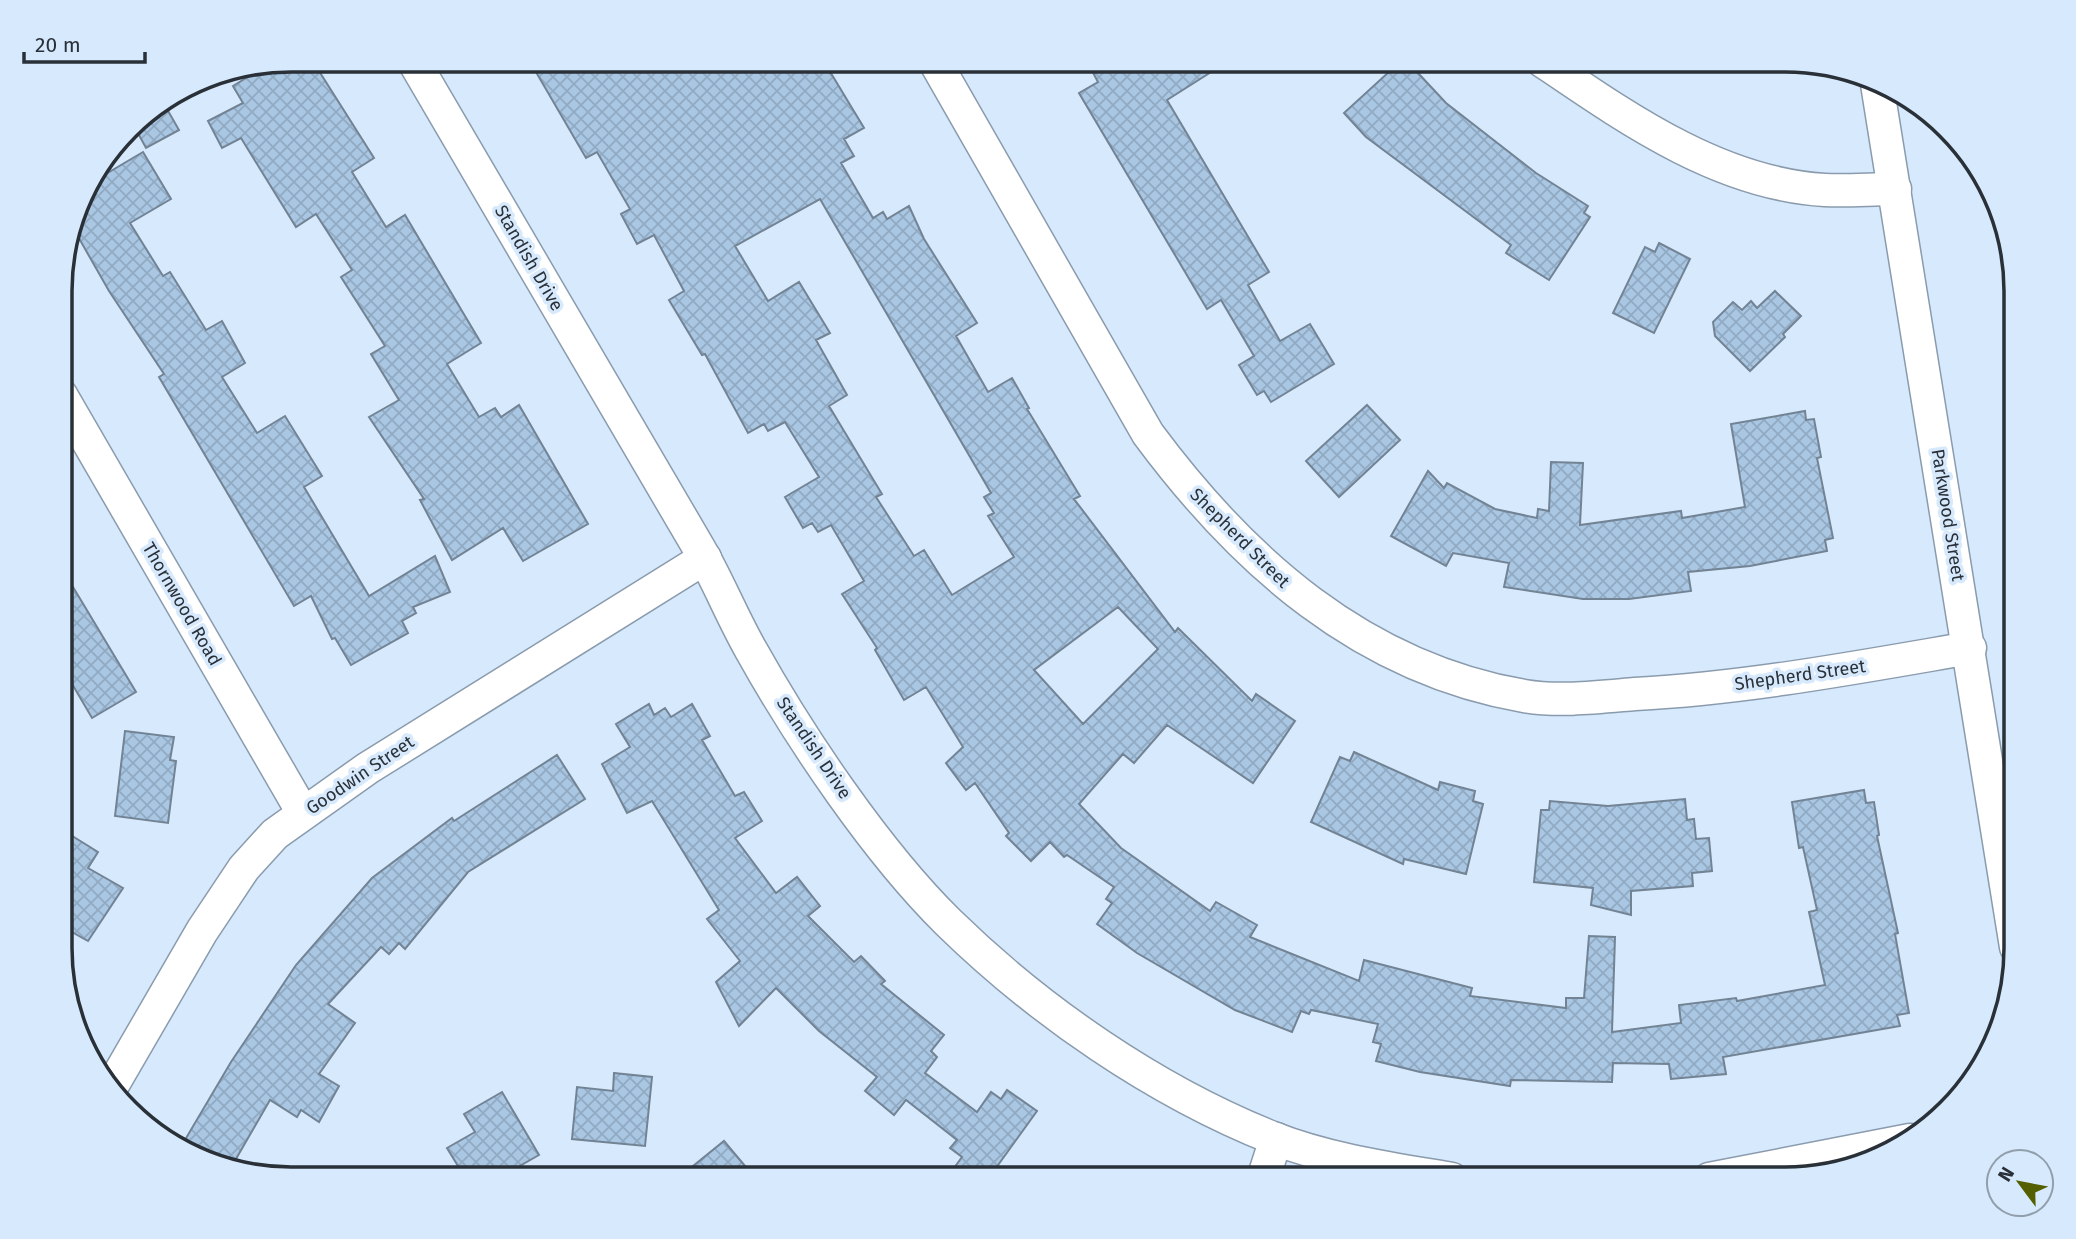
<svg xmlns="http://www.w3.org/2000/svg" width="2076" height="1239" font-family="'Fira Sans',sans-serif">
  <defs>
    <pattern id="building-cross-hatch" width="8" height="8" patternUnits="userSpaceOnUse" patternTransform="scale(1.75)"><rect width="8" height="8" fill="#a9c6e3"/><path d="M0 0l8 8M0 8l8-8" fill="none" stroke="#91aac3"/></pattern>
  </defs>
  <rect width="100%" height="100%" fill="#d7e9fc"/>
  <!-- building -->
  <g fill="url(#building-cross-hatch)" stroke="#728394" stroke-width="2" fill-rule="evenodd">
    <polygon points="291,60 312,60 374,158 352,172 386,227 405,215 481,343 447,364 479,417 495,408 501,417 519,405 588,524 523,561 503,528 452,560 420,500 424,499 369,417 399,400 371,354 385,346 341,277 352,270 316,214 296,227 241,138 222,148 208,121 243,103 233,86 269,64"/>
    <path d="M529 60H823L864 128 844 139 854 156 841 163 873 218 883 212 887 219 909 206 924 239 977 323 956 336 988 392 1012 378 1029 408 1027 409 1080 496 1074 499 1175 632 1178 628 1252 701 1256 694 1295 721 1253 783 1167 725 1134 763 1123 754 1079 804 1121 848 1210 911 1216 902 1257 925 1250 937 1359 981 1364 960 1472 988 1470 996 1566 1008V998H1584L1589 936 1615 937 1612 1032 1681 1023 1679 1005 1736 998 1737 1001 1825 985 1809 912 1817 910 1803 847 1799 848 1792 802 1864 790 1866 803 1874 802 1879 835 1877 836 1898 933 1895 934 1909 1013 1897 1015 1900 1026 1723 1057 1726 1074 1671 1079 1669 1064 1613 1063 1612 1082 1511 1080 1510 1086 1420 1072 1376 1061 1381 1044 1373 1042 1378 1024 1311 1010 1309 1014 1301 1011 1292 1032 1235 1010 1137 953 1097 924 1112 903 1106 899 1114 887 1067 855 1064 857 1050 842 1031 861 1006 836 1009 833 975 783 966 790 946 763 963 747 926 687 904 700 875 650 877 648 842 594 864 581 831 525 818 532 812 523 803 528 785 497 819 477 785 422 768 431 764 424 748 433 705 354 702 355 669 300 684 291 654 235 637 244 621 214 630 209 597 152 586 158ZM820 199 991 493 984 497 994 513 988 516 1014 557 952 595 924 550 914 556 876 497 882 494 829 406 847 395 816 340 830 333 799 282 768 301 735 246ZM1118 607 1158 649 1083 724 1034 670Z"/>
    <polygon points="1108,60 1230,60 1167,100 1269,272 1248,285 1280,341 1310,324 1334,364 1271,402 1264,391 1257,395 1239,365 1254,356 1221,300 1207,309 1079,93 1098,82 1091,69"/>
    <polygon points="1402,60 1406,60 1446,103 1536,173 1588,206 1584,213 1590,217 1549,280 1506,253 1511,245 1366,137 1344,113"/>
    <polygon points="163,102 179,130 146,148 133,124"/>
    <polygon points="143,152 171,199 130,223 163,276 170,272 206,330 222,321 245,363 222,377 257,433 285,416 322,476 304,487 369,596 435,556 450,592 413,607 416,613 402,621 408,633 351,665 335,638 332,639 311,596 294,606 159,377 164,374 109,291 72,226 84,187"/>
    <polygon points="1659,243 1690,259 1654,333 1613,313 1645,247 1655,252"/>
    <polygon points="1775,291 1801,316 1783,334 1785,337 1750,371 1715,336 1713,322 1733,302 1742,310 1751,301 1757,308"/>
    <polygon points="1367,405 1400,440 1339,497 1306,461"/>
    <polygon points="1805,411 1806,420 1814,419 1821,457 1817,458 1833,538 1825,540 1827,551 1750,566 1688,572 1691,591 1629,599 1583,599 1504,587 1509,563 1453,553 1446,566 1391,536 1428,471 1444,488 1447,483 1495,509 1537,518 1538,509 1549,511 1551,462 1583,463 1580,525 1681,511 1682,518 1745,507 1731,424"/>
    <polygon points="61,567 136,692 92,718 61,665"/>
    <polygon points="649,704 654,715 665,708 671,717 692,704 710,736 702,740 735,796 744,792 762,821 735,838 776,893 797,877 820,906 808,916 854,962 861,956 885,981 881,984 944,1035 931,1051 937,1057 925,1073 977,1112 991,1092 1001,1099 1007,1090 1037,1111 988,1179 946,1179 962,1157 950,1148 957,1140 906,1100 894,1115 865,1091 877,1077 819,1031 776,988 739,1026 716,982 740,961 707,919 719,910 652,801 627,813 602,764 630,747 616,724"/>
    <polygon points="125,731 174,737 170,760 176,761 168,823 115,816"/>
    <polygon points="1354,752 1438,790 1440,782 1475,791 1473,801 1483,804 1466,874 1404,859 1403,864 1311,822 1340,757 1350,761"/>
    <polygon points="557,755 585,799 468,872 405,949 399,943 389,954 381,947 328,1004 355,1023 319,1074 339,1086 319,1122 301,1110 297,1117 270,1100 233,1164 179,1150 231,1062 296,965 372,878 452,818 454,821"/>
    <polygon points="1685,799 1687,820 1694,819 1696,839 1709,838 1712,871 1692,873 1693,886 1631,891 1631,915 1591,905 1593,888 1534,882 1541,810 1549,810 1550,801 1608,806"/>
    <polygon points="61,829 98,852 88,868 123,888 88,941 61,926"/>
    <polygon points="614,1073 652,1077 645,1146 572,1139 577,1087 613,1091"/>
    <polygon points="502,1092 539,1155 497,1179 466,1179 447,1148 475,1132 464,1114"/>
    <polygon points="724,1141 756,1179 677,1179"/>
  </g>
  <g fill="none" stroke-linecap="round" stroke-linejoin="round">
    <!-- minor casing -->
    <g stroke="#8a9bad" stroke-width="35">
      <g id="minor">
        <path d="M413 60C507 221 602 382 696 543 717 578 731 615 751 650 800 738 877 852 948 922 1039 1011 1155 1091 1273 1138 1329 1160 1393 1169 1452 1179"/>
        <path d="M934 60 1148 434C1243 562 1362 668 1524 696 1559 702 1600 697 1635 694 1748 688 1859 667 1970 648"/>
        <path d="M1541 60C1625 117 1719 184 1825 190 1848 191 1872 189 1895 189"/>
        <polyline points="1877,84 2016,947"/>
        <polyline points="61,395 303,813"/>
        <polyline points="111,1088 202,931 244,868 275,834 368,768 705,558"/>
        <polyline points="1263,1179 1276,1139"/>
        <polyline points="1709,1179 1910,1140"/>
      </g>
    </g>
    <!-- minor -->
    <use href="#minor" stroke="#fff" stroke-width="32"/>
  </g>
  <g text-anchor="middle" stroke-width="7" stroke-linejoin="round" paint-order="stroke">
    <!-- street labels -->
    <g font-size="18" fill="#293037" stroke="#d7e9fc">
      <text transform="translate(529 258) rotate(60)" y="6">Standish Drive</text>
      <text transform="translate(1948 515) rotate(81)" y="6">Parkwood Street</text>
      <text transform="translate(1240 538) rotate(45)" y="6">Shepherd Street</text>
      <text transform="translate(182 604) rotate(60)" y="6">Thornwood Road</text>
      <text transform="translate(1800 675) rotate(-8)" y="6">Shepherd Street</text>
      <text transform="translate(814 748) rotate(56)" y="6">Standish Drive</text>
      <text transform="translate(360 775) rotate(-34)" y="6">Goodwin Street</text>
    </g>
  </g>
  <!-- crop -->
  <path d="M0 0H2076V1239H0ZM291 72H1785A219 219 0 0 1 2004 291V948A219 219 0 0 1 1785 1167H291A219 219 0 0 1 72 948V291A219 219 0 0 1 291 72Z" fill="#d7e9fc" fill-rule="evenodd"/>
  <path fill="none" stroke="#293037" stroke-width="3.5" d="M291 72H1785A219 219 0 0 1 2004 291V948A219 219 0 0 1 1785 1167H291A219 219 0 0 1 72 948V291A219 219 0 0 1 291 72Z"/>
  <!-- north arrow -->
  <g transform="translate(2020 1183) rotate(302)"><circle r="33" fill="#d7e9fc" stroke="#919fad" stroke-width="2"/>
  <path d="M0-5L12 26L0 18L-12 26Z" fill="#546000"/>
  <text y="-10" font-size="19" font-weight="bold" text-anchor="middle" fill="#293037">N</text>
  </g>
  <!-- scale -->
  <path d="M24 52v10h121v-10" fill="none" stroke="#293037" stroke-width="3.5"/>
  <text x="35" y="52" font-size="21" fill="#293037" stroke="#d7e9fc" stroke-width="5" paint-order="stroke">20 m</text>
</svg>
